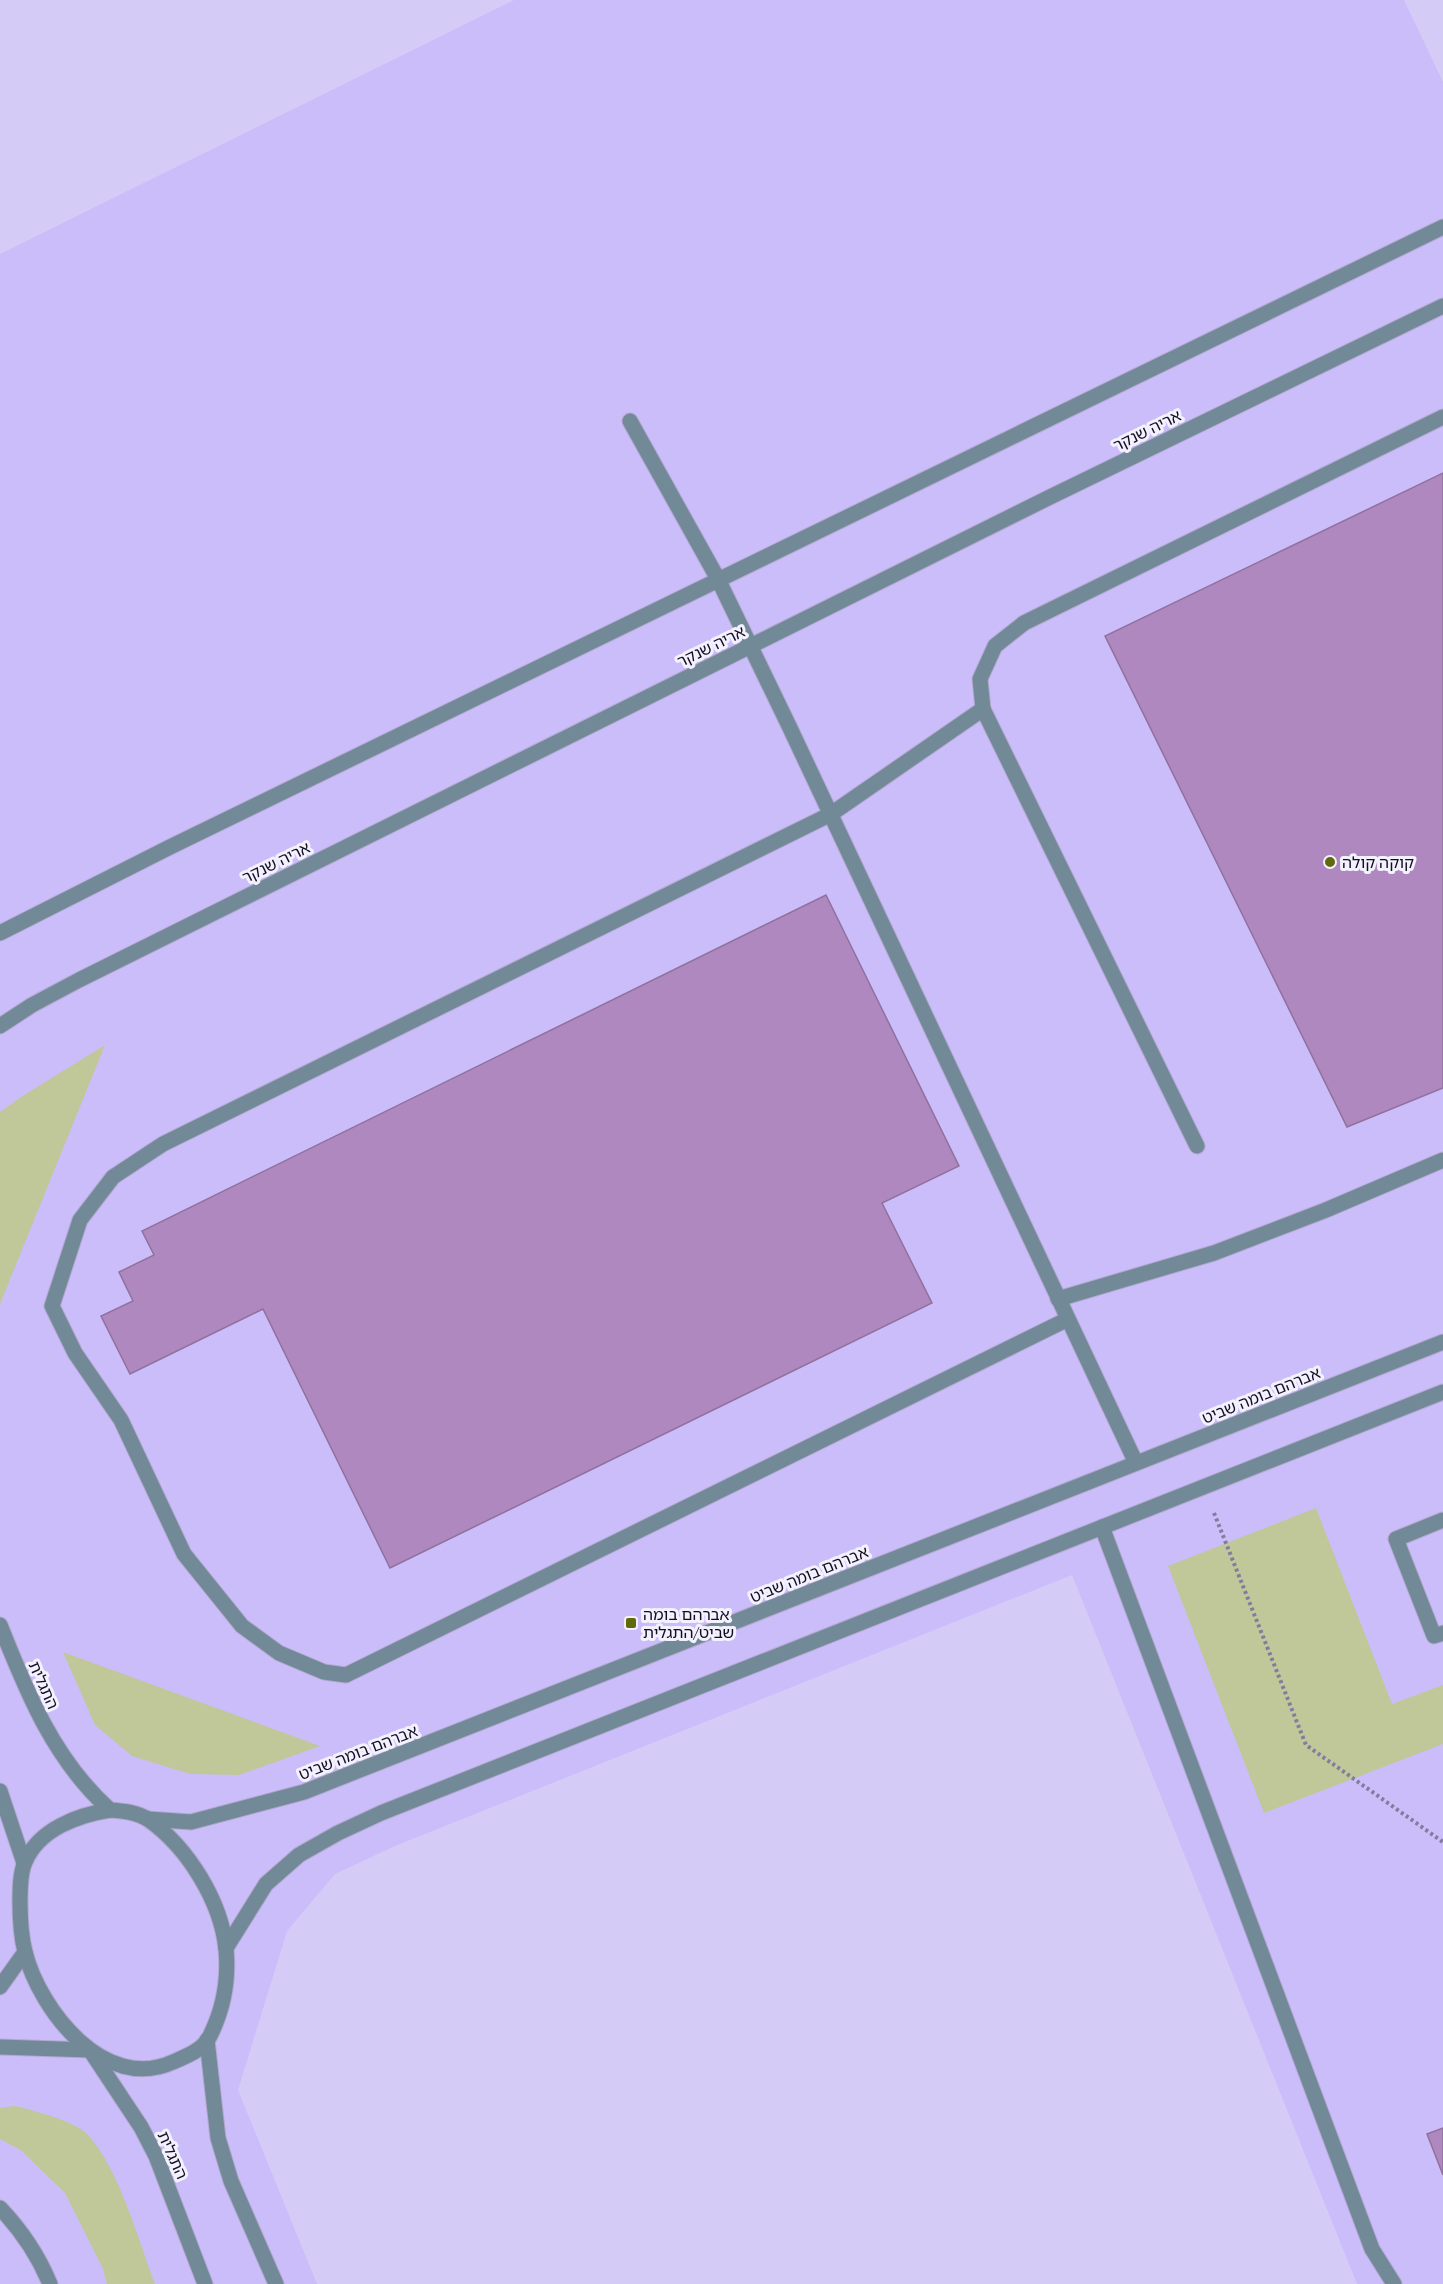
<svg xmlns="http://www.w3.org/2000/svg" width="1443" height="2284" font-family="'PT Serif','Noto Sans Hebrew',serif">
  <rect width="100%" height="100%" fill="#d5cbf7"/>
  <!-- built -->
  <polygon fill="#cbbdfa" points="514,0 1404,0 1443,82 1443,2284 1357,2284 1072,1575 395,1846 335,1874 287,1931 238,2090 317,2284 0,2284 0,254"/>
  <!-- green -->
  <g fill="#c0c899">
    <polygon points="105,1045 0,1304 0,1112 21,1097"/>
    <polygon points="1316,1508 1392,1704 1443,1685 1443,1744 1264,1813 1168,1566"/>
    <polygon points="63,1652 320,1746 239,1775 190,1774 132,1756 95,1725"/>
    <path d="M15 2106C32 2110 75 2121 87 2134 119 2168 138 2239 155 2284H107L103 2269 65 2193 22 2151 0 2139V2108Z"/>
  </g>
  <!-- building -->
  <g fill="#ae88be" stroke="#90719e" stroke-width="1.5">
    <polygon points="1443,473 1443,1088 1347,1127 1105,636"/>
    <polygon points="826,895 959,1166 882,1203 932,1303 390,1568 263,1309 130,1374 101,1316 133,1301 119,1272 154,1255 142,1231"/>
    <polygon points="1443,2128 1443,2175 1427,2134"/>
  </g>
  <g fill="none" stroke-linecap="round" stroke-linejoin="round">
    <!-- service casing -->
    <g stroke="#b2a9d0" stroke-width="17">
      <g id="service">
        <polyline points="630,421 718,579 790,728 1136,1463"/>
        <polyline points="983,709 1197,1146"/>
        <polyline points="1058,1299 1214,1253 1326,1210 1443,1160"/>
        <polyline points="1068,1319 346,1675 324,1672 279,1653 242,1626 184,1554 121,1420 75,1353 52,1306 80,1220 113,1177 163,1144 831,814 983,709 980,679 995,646 1024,623 1443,417"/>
        <polyline points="1443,1520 1396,1539 1434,1636 1443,1633"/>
        <polyline points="1102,1527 1372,2249 1394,2284"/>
        <polyline points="0,1987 25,1952"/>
        <polyline points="0,2047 90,2050"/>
        <path d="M0 2208C22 2231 38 2255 50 2284"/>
      </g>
    </g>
    <!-- minor casing -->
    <g stroke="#b2a9d0" stroke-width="17">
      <g id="minor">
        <polyline points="148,1819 191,1822 304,1792 1443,1342"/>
        <polyline points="226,1948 266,1884 299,1855 338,1833 381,1813 1443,1392"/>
      </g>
    </g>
    <!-- tertiary casing -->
    <g stroke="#b2a9d0" stroke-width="17">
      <g id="tertiary">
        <polyline points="0,933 170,847 1443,227"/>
        <polyline points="0,1026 32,1005 79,980 1048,498 1443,306"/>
        <path d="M0 1625C27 1693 54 1760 110 1810"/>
        <polyline points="0,1791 24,1863"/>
        <path d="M110 1810C123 1811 137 1812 149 1820 188 1848 221 1901 226 1949 229 1981 224 2008 210 2036 203 2050 187 2056 173 2062 105 2093 40 2011 25 1952 21 1936 20 1919 20 1902 20 1890 20 1873 25 1862 39 1829 78 1815 110 1810Z"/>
        <polyline points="207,2040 218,2138 231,2181 276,2284"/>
        <polyline points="90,2050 141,2127 156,2156 205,2284"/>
      </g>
    </g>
    <!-- path -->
    <polyline stroke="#847c9e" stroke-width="4" stroke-dasharray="3 3" stroke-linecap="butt" points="1214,1513 1306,1745 1443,1842"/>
    <!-- service -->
    <use href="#service" stroke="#728998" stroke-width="15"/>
    <!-- minor -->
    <use href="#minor" stroke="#728998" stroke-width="15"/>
    <!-- tertiary -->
    <use href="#tertiary" stroke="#728998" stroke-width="15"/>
  </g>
  <!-- markers -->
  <g fill="#61690d" stroke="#f3f1fd" stroke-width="2">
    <circle cx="1330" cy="862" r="6"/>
    <rect x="625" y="1617" width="12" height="12" rx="3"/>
  </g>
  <g text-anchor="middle" stroke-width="6" stroke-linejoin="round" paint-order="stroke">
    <!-- street labels -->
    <g font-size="16" fill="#120d20" stroke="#f3f1fd">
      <text transform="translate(1147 430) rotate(-26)" y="6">אריה שנקר</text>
      <text transform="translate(711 646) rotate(-26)" y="6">אריה שנקר</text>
      <text transform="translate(276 862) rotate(-26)" y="6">אריה שנקר</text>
      <text transform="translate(1261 1395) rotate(-22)" y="6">אברהם בומה שביט</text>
      <text transform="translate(809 1574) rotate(-22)" y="6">אברהם בומה שביט</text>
      <text transform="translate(44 1685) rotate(66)" y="6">התגלית</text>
      <text transform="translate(358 1752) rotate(-21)" y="6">אברהם בומה שביט</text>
      <text transform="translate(173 2155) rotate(66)" y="6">התגלית</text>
    </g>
    <!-- poi labels -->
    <g font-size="16" fill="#120d20" stroke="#f3f1fd" text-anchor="start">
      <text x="1342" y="868">קוקה קולה</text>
      <text x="643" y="1620">אברהם בומה<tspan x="643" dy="18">שביט/התגלית</tspan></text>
    </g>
  </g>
</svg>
